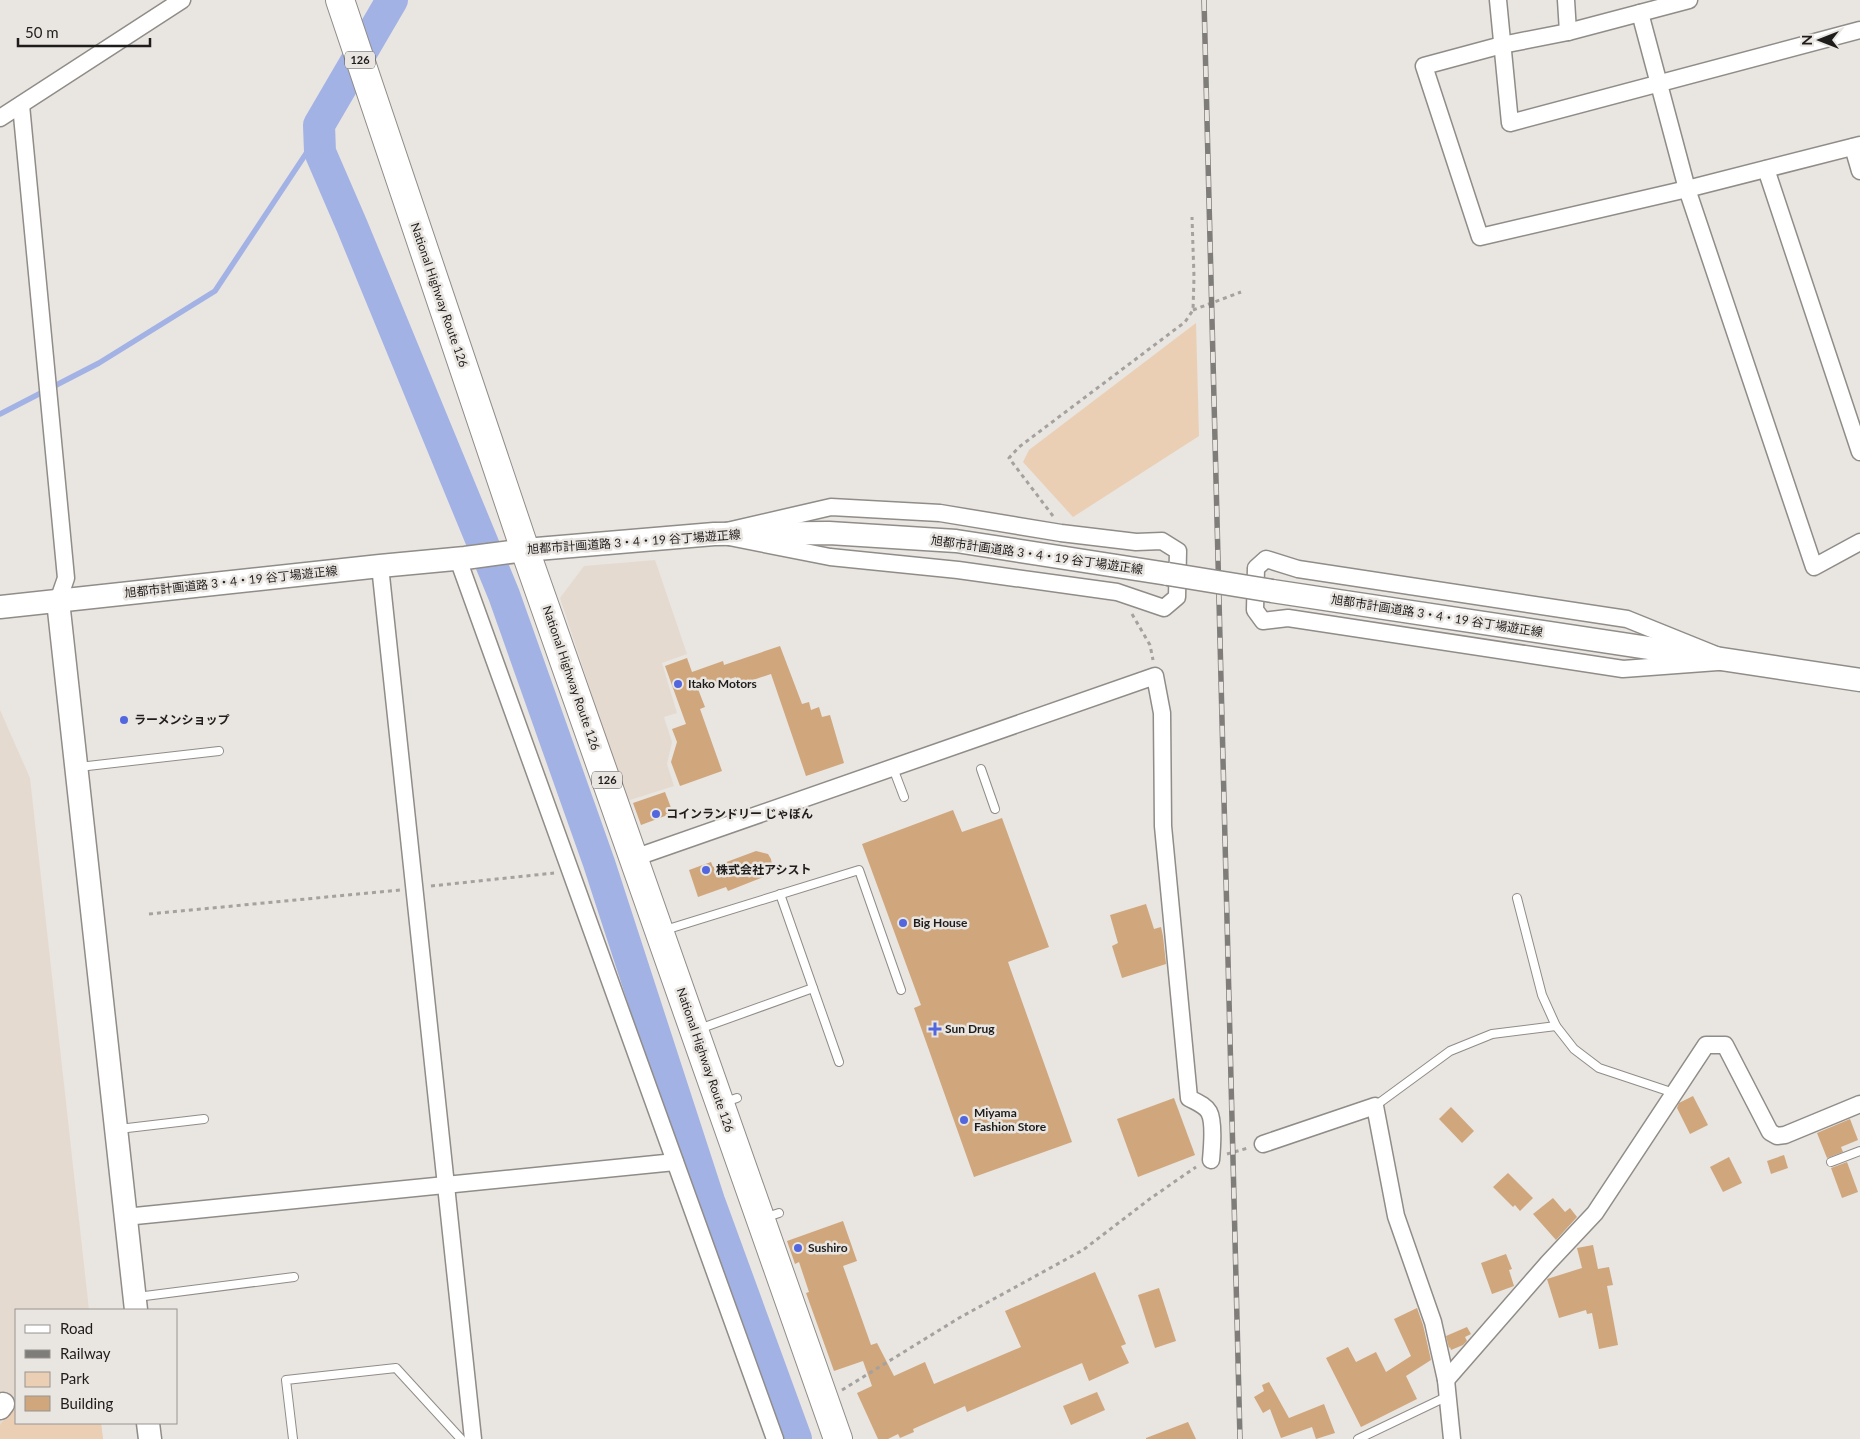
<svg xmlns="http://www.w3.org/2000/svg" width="1860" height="1439" font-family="Lato,'Noto Sans JP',sans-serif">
  <rect width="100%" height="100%" fill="#e9e5e1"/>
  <!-- built -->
  <g fill="#e5dad0">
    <polygon points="655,560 687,654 662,663 677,713 664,717 672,742 667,764 674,786 627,801 560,598 584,566"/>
    <polygon points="0,710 30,778 89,1310 16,1310 16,1423 101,1423 103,1439 0,1439"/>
  </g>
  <!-- green -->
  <g fill="#eacfb4">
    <polygon points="1196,323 1199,436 1073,517 1023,462 1029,450"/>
    <polygon points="16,1405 16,1423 101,1423 103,1439 0,1439 0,1425"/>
  </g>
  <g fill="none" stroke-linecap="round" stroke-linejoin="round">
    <!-- stream -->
    <polyline stroke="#a2b2e5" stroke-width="5.5" points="0,414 99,363 215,291 319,134"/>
    <!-- river -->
    <polyline stroke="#a2b2e5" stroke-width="32" points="392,0 319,125 320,152 352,226 504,595 599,863 709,1201 796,1439"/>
  </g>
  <!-- building -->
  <g fill="#d0a67c">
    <polygon points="780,646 802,704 809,702 811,710 819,707 822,717 830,715 844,763 806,776 771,674 738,685 736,677 698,689 705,707 700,709 722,771 680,786 671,762 677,742 672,729 686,724 665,666 687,658 692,672 723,661 724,665"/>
    <polygon points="665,792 673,813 641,825 633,803"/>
    <polygon points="953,810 962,832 1002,818 1049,947 1008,962 1072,1142 974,1177 914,1008 921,1005 862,844"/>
    <polygon points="756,851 768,854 771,859 772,865 770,871 766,876 728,891 726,887 698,897 689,870 711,862 713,867"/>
    <polygon points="1146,904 1154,929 1161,927 1163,936 1166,964 1122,978 1112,946 1118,943 1110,915"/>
    <polygon points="1693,1096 1708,1125 1690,1134 1677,1108 1679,1103"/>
    <polygon points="1174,1098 1195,1155 1138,1177 1117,1119"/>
    <polygon points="1451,1107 1474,1131 1462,1143 1439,1119"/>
    <polygon points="1850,1119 1858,1140 1841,1147 1843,1152 1827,1158 1817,1133"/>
    <polygon points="1784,1155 1788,1168 1771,1174 1767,1161"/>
    <polygon points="1729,1157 1742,1183 1723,1192 1710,1167"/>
    <polygon points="1847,1162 1858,1192 1842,1198 1831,1168"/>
    <polygon points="1508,1173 1533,1198 1520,1211 1515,1205 1513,1207 1493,1187"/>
    <polygon points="1553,1198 1565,1212 1570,1208 1577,1217 1556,1240 1533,1214"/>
    <polygon points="843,1221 857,1261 843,1266 871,1345 877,1343 894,1376 925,1362 934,1384 1021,1347 1005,1311 1095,1272 1126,1344 1121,1346 1129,1363 1089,1381 1082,1363 967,1412 965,1406 913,1429 914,1432 900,1438 898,1434 888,1439 878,1439 857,1393 872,1386 863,1361 834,1371 806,1293 809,1292 799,1262 795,1264 787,1241"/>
    <polygon points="1593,1245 1598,1269 1609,1267 1613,1285 1607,1286 1618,1345 1599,1349 1592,1313 1587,1314 1586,1310 1559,1318 1547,1279 1582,1268 1577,1248"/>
    <polygon points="1506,1254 1512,1269 1509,1270 1514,1286 1492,1294 1481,1263"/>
    <polygon points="1159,1288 1176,1341 1155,1348 1138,1295"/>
    <polygon points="1417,1308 1423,1325 1431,1360 1406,1376 1417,1399 1361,1427 1326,1358 1348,1347 1356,1362 1376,1352 1386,1372 1411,1356 1394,1319"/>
    <polygon points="1467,1327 1471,1334 1465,1337 1467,1341 1463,1345 1451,1350 1450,1347 1449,1348 1446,1336"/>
    <polygon points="1269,1382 1289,1418 1324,1404 1335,1433 1316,1439 1312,1427 1281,1438 1270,1409 1263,1413 1254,1397 1264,1391 1262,1385"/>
    <polygon points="1097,1392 1105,1410 1071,1425 1063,1406"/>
    <polygon points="1188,1422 1196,1439 1146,1439 1146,1438"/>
  </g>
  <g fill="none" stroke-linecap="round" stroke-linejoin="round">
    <!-- lane casing -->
    <g stroke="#908c88" stroke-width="10">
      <g id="lane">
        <polyline points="79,767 219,751"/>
        <polyline points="893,768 904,797"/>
        <polyline points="981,769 995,809"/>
        <polyline points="780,894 839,1062"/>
        <polyline points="1517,898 1542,995 1556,1026 1574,1049 1599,1068 1674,1093"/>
        <polyline points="665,930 859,870 901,990"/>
        <polyline points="699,1029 813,988"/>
        <polyline points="725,1102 737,1098"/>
        <polyline points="1375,1106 1450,1051 1492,1034 1556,1026"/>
        <polyline points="119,1129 204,1119"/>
        <polyline points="1831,1162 1860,1151"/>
        <polyline points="764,1218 779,1213"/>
        <polyline points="137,1297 294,1277"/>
        <polyline points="293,1439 286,1380 396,1368 461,1439"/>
        <polyline points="1358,1439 1448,1396"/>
      </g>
    </g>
    <!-- street casing -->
    <g stroke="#908c88" stroke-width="19">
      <g id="street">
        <polyline points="1498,0 1510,123 1860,30"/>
        <polyline points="1566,0 1568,32"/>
        <polyline points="1689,0 1568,32 1502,45 1424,66 1480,237 1687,189 1860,145"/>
        <polyline points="1640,13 1687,189 1814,567 1860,542"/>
        <polyline points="21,105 66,578 58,601"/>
        <polyline points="0,118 182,0"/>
        <polyline points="1853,147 1860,171"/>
        <polyline points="1766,169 1860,452"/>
        <polygon points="831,507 940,513 1061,533 1136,542 1162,541 1178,551 1177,597 1164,608 1117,592 958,570 830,557 714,534"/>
        <polyline points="458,559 775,1439"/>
        <polygon points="1266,559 1298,569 1627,619 1731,661 1623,669 1288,618 1263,621 1255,610 1256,568"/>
        <polyline points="380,566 473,1439"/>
        <path d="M634 858 1155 676 1162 713 1163 826 1189 1098C1196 1102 1205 1105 1209 1112 1214 1121 1212 1149 1211 1160"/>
        <polyline points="1263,1144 1375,1106 1396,1216 1433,1322 1446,1380 1452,1439"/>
        <polyline points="125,1217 675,1162"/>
        <polyline points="1446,1380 1548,1263 1595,1213 1706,1045 1725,1045 1770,1132 1777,1136 1785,1135 1860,1104"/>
      </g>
    </g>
    <!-- secondary casing -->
    <g stroke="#908c88" stroke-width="25">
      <g id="secondary">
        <polyline points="1272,591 1860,680"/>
        <polyline points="58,601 136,1310"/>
        <polyline points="0,607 380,566 465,558 525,550 714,534 829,533 956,541 1168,574"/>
        <polyline points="0,1408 3,1404"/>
        <polyline points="148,1423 150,1439"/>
      </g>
    </g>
    <!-- highway casing -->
    <g stroke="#908c88" stroke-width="30">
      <polyline id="highway" points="340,0 525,550 838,1439"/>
    </g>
    <!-- path -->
    <g stroke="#a4a19e" stroke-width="3" stroke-dasharray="4 4" stroke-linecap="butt">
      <polyline points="1193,310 1241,292"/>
      <polyline points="1053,516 1009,458 1019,447 1185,322 1193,310 1194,277 1192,217"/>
      <polyline points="1132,614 1150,645 1153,660"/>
      <polyline points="431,886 554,873"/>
      <polyline points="149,914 400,890"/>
      <polyline points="1227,1154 1248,1148"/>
      <polyline points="842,1390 959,1318 1083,1250 1151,1198 1196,1167"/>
    </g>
    <!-- lane -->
    <use href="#lane" stroke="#fff" stroke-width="8"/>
    <!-- street -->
    <use href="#street" stroke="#fff" stroke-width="16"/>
    <!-- secondary -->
    <use href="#secondary" stroke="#fff" stroke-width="22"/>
    <!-- highway -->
    <use href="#highway" stroke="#fff" stroke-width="28"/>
    <!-- rail casing -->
    <g stroke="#7f7d7a" stroke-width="5.5">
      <polyline id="rail" points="1204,0 1240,1439"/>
    </g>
    <!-- rail -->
    <use href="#rail" stroke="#e9e5e1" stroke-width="4" stroke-dasharray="11" stroke-linecap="butt"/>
    <!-- secondary-bridge casing -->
    <g stroke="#908c88" stroke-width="25" stroke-linecap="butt">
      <polyline id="secondary-bridge" points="1168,574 1272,591"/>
    </g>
    <!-- secondary-bridge -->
    <use href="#secondary-bridge" stroke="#fff" stroke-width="22"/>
  </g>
  <!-- markers -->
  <g fill="#5267dd" stroke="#e9e5e1" stroke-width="2">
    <circle cx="678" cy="684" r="5"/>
    <circle cx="124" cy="720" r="5"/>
    <circle cx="656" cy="814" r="5"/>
    <circle cx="706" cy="870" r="5"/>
    <circle cx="903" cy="923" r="5"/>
    <path d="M932.5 1021.5h5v5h5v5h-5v5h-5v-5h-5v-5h5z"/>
    <circle cx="964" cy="1120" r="5"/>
    <circle cx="798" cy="1248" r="5"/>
  </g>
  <g text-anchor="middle" stroke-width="5" stroke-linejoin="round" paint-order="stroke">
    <!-- shield labels -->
    <g fill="#e9e5e1" stroke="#5c5957" stroke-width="1">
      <rect x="345" y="51.5" width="30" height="17" rx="4"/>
      <rect x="592" y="771.5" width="30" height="17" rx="4"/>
    </g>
    <g font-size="11" font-weight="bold" fill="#1f1d1c">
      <text x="360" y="64">126</text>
      <text x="607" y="784">126</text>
    </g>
    <!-- street labels -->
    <g font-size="12" fill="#1f1d1c" stroke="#e9e5e1">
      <text transform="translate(439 295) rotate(71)" y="4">National Highway Route 126</text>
      <text transform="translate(634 542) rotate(-4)" y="4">旭都市計画道路 3・4・19 谷丁場遊正線</text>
      <text transform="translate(1037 555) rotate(8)" y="4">旭都市計画道路 3・4・19 谷丁場遊正線</text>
      <text transform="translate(231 582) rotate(-6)" y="4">旭都市計画道路 3・4・19 谷丁場遊正線</text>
      <text transform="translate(1437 616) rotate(9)" y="4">旭都市計画道路 3・4・19 谷丁場遊正線</text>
      <text transform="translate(571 678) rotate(71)" y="4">National Highway Route 126</text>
      <text transform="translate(705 1060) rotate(71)" y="4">National Highway Route 126</text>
    </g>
    <!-- poi labels -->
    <g font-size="12" font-weight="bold" fill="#1f1d1c" stroke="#e9e5e1" text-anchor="start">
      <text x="688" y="688">Itako Motors</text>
      <text x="134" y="724">ラーメンショップ</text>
      <text x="666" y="818">コインランドリー じゃぼん</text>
      <text x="716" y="874">株式会社アシスト</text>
      <text x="913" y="927">Big House</text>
      <text x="945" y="1033">Sun Drug</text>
      <text x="974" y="1117">Miyama<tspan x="974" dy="14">Fashion Store</tspan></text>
      <text x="808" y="1252">Sushiro</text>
    </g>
  </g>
  <!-- legend -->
  <rect x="15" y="1309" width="162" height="115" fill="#e9e5e1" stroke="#989592"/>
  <rect x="25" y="1325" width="25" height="8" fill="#ffffff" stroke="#989592"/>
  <text x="60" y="1334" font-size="15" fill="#1f1d1c">Road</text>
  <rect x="25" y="1350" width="25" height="8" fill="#7f7d7a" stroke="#989592"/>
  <text x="60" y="1359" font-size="15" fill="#1f1d1c">Railway</text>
  <rect x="25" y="1372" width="25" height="15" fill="#eacfb4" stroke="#989592"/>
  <text x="60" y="1384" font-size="15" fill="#1f1d1c">Park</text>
  <rect x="25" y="1396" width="25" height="15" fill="#d0a67c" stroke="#989592"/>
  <text x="60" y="1409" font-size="15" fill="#1f1d1c">Building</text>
  <!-- north arrow -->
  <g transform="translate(1820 40) rotate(270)" stroke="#e9e5e1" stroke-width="4" paint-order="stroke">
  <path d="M0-4L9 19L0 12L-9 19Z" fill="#1f1d1c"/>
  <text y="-8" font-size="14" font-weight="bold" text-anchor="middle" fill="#1f1d1c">N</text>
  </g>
  <!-- scale -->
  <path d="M18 38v8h132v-8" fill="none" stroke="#1f1d1c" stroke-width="2.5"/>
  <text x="25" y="38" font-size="15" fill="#1f1d1c" stroke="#e9e5e1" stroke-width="4" paint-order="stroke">50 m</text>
</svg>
